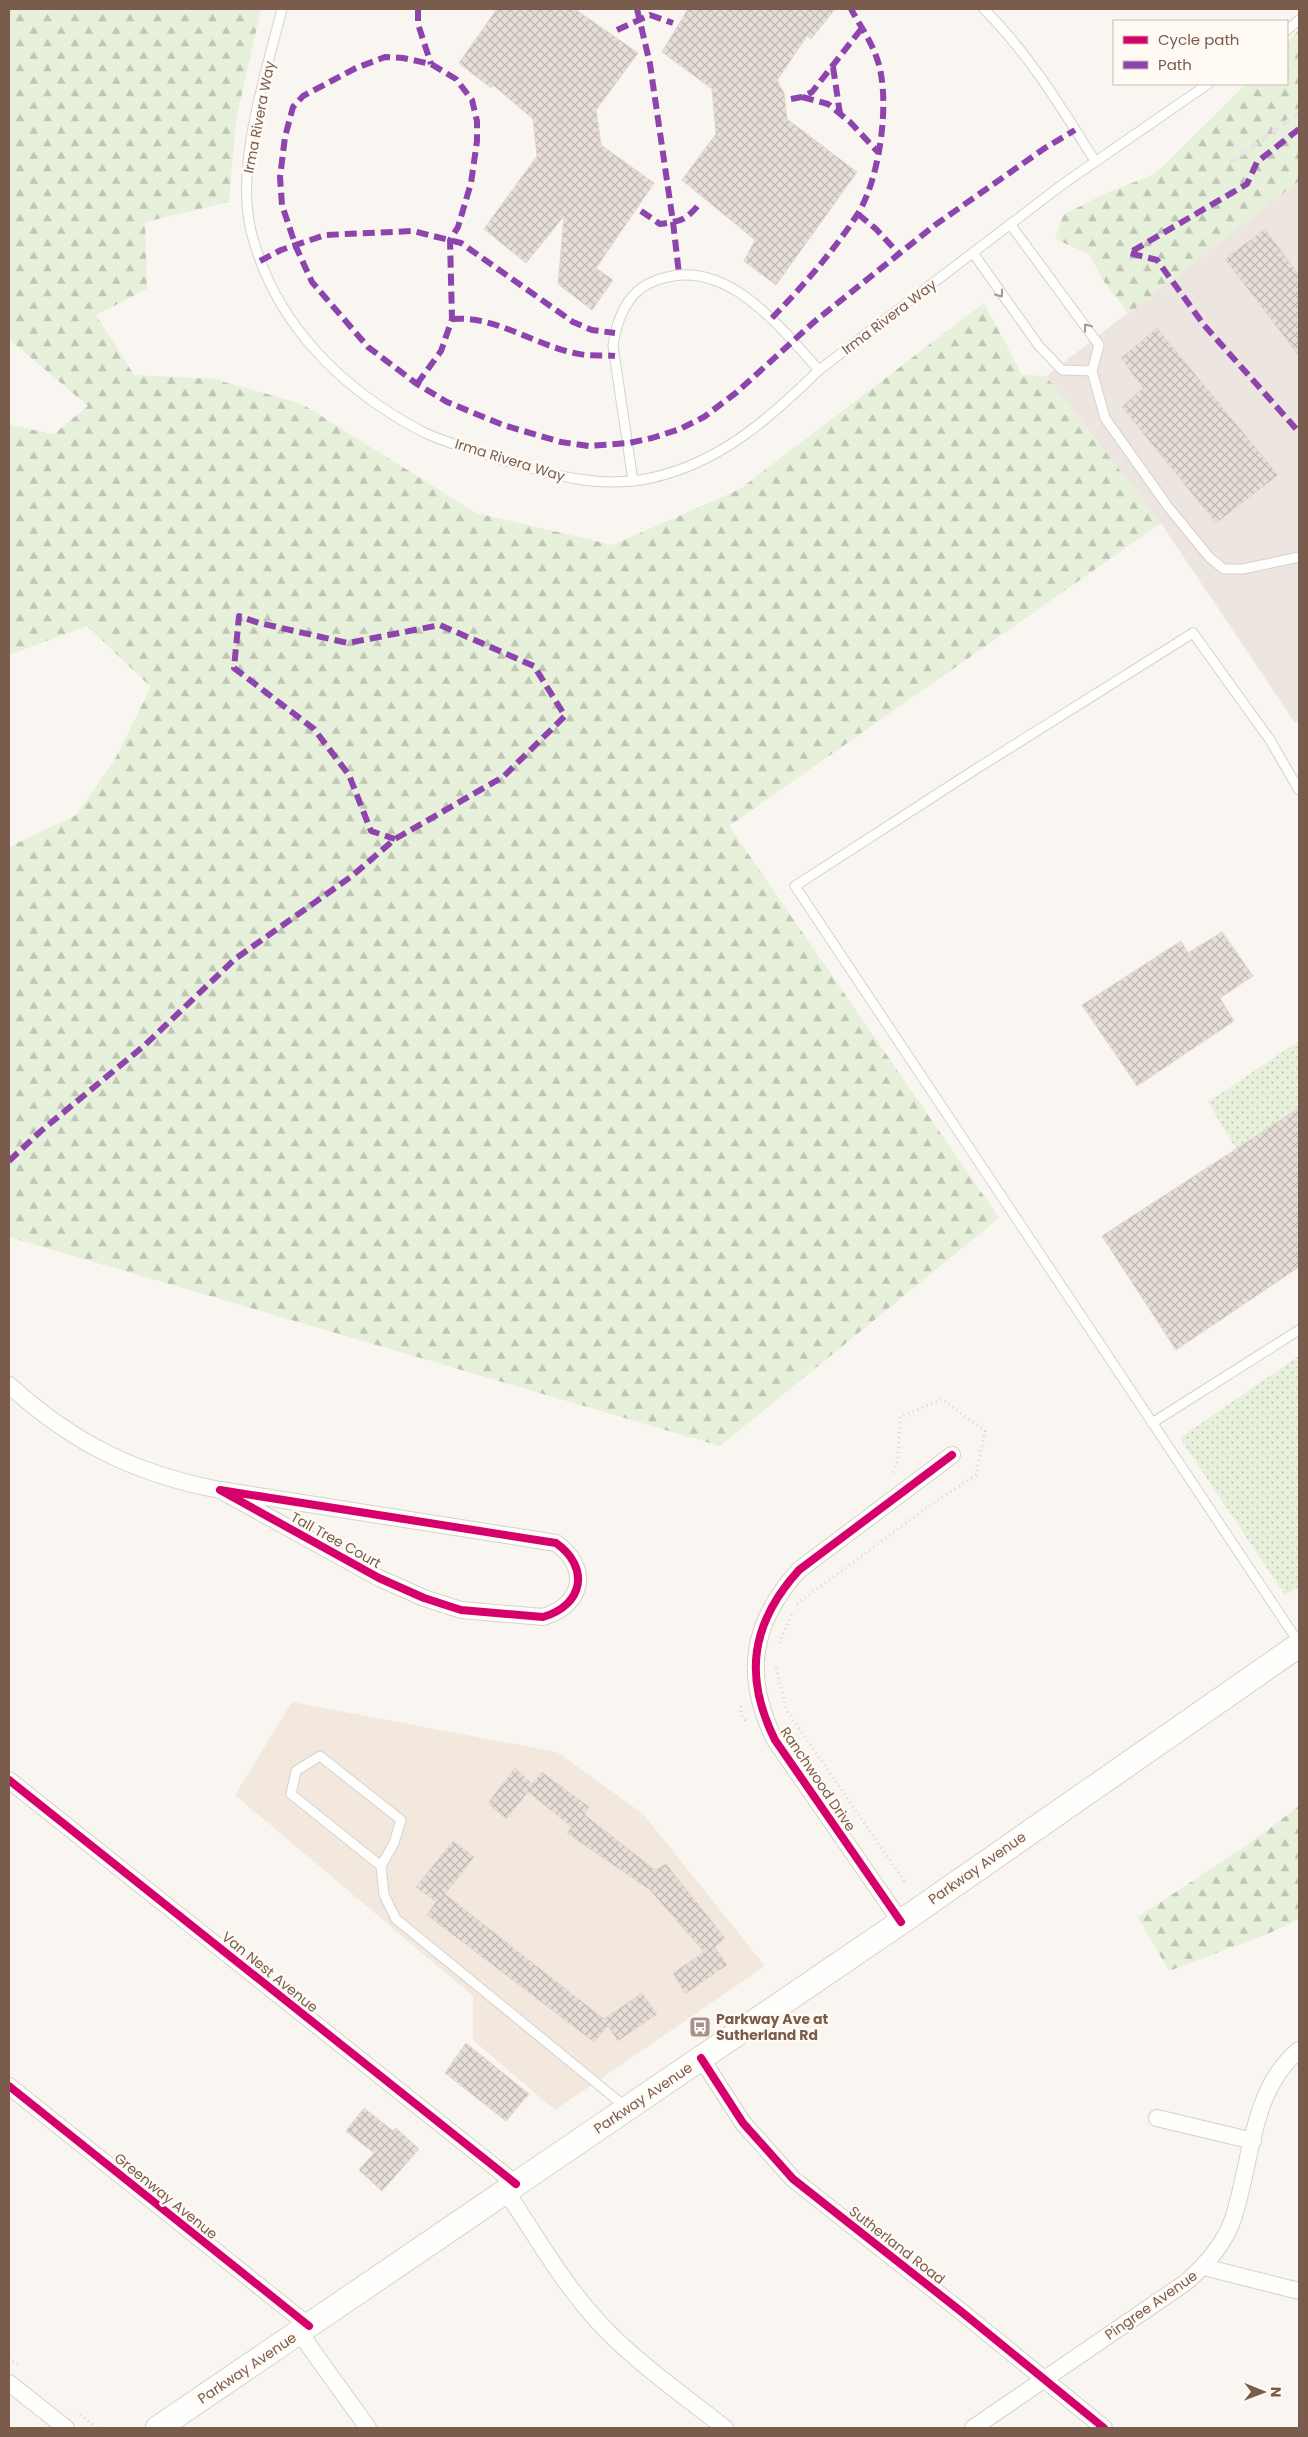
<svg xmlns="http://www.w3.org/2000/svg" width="1308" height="2437" font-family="Poppins,sans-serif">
  <defs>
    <pattern id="grass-dots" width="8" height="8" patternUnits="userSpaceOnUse" patternTransform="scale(1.25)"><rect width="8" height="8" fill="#e7f0db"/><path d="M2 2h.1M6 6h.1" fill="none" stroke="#c0c6b4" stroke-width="1.8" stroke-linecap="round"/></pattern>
    <pattern id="forest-firs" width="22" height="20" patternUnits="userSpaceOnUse" patternTransform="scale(1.25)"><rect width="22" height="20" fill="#e7f0db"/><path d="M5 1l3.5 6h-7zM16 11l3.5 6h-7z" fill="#c0c6b4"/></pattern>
    <pattern id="building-cross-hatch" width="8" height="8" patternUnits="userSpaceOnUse" patternTransform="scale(1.25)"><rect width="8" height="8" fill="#e6ded7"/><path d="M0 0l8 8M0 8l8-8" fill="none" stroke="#bfb7b1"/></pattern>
  </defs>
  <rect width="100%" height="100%" fill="#f9f5f0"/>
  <!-- residential -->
  <polygon fill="#f2e8de" points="292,1702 557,1752 643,1814 765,1966 555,2110 473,2040 473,1996 235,1795"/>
  <!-- industrial -->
  <polygon fill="#ede5e0" points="1299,181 1299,720 1295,723 1161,523 1046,376"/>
  <!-- grass -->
  <g fill="url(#grass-dots)">
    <polygon points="1299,1041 1299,1108 1236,1149 1208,1102"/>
    <polygon points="1299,1356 1299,1587 1285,1595 1180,1438"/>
  </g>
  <!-- forest -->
  <g fill="url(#forest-firs)">
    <polygon points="9,9 261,9 236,120 229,202 145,222 147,289 96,315 134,375 214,379 302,404 476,513 613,545 740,489 984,303 1022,375 1046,376 1161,523 729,826 999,1218 720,1446 9,1237 9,847 76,815 114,761 151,687 87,626 9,655 9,425 54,434 88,406 9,339"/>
    <polygon points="1299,30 1299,181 1128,314 1103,280 1089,254 1055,239 1063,215 1106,193 1155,174 1246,84 1287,84 1287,43"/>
    <polygon points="1299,1806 1299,1919 1272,1932 1169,1971 1138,1917 1250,1843"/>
  </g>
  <!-- building -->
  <g fill="url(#building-cross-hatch)" stroke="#e2d8d2">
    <polygon points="497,9 575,9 638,53 596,110 601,145 654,183 596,268 613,280 592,310 558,284 564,216 526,263 484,229 537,156 533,119 493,85 491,88 459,63"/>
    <polygon points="688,9 835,9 811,39 807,36 777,80 784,93 787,119 857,172 776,285 744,261 755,240 682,180 716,134 712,89 662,52"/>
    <polygon points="1265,229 1299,275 1299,356 1225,259"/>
    <polygon points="1157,328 1278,475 1216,523 1122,407 1143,388 1121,358"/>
    <polygon points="1222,932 1253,976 1220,998 1234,1021 1137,1086 1082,1005 1181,941 1188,953"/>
    <polygon points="1299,1108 1299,1267 1176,1350 1102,1236"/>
    <polygon points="515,1768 532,1784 542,1772 589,1807 585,1815 655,1870 666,1864 725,1938 715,1947 727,1965 685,1994 673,1973 704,1952 650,1890 567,1833 572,1827 528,1792 506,1819 488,1803"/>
    <polygon points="453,1841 474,1857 445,1894 604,2019 642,1993 657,2014 618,2041 608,2026 594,2042 427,1915 436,1902 416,1887"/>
    <polygon points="466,2043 529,2094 506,2121 445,2073"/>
    <polygon points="364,2108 393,2131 396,2128 419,2149 382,2191 359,2170 374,2153 346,2131"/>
  </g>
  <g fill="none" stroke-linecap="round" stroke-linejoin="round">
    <!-- lane casing -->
    <g stroke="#d7d1cb" stroke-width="11">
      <g id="lane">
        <path d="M282 9C266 73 235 166 251 231 274 323 341 389 423 432 448 444 477 451 503 460 552 475 599 489 651 478 720 463 770 418 819 370L1063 184 1208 84"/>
        <path d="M984 9C1029 54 1061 107 1095 161"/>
        <polyline points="1287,30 1299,20"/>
        <polyline points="1010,224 1099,345 1092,371 1105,418 1169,508 1210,558 1224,569 1243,569 1299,557"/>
        <polyline points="973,253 1039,346 1062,370 1092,371"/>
        <path d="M633 481 613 346C616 322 626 294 650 283 721 250 777 324 819 370"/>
        <polyline points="1299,790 1270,740 1193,633 976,769 795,886 1299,1643"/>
        <polyline points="1152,1423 1299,1330"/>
        <polyline points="381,1866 291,1794 296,1771 320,1756 401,1820 394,1843 381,1866 384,1895 396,1919 627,2108"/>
      </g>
    </g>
    <!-- street casing -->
    <g stroke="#d7d1cb" stroke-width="18">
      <g id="street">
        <path d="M9 1385C73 1443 135 1474 220 1490"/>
        <path d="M220 1490 556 1543C590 1567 584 1605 543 1617L461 1610 424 1598 379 1578Z"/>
        <polyline points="9,1780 516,2184"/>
        <path d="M901 1922 775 1740C743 1676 751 1623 799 1570L952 1455"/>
        <polyline points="701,2058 743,2123 793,2179 963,2313 1104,2428"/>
        <polyline points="9,2086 309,2326"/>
        <polyline points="1157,2118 1253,2141"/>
        <path d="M506 2191C537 2238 565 2287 604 2328 640 2365 684 2396 725 2428"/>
        <polyline points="1204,2267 1299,2291"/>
        <polyline points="299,2332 368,2428"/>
        <polyline points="9,2383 66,2428"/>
        <path d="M973 2428 1185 2283C1206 2265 1224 2245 1233 2219 1252 2162 1250 2091 1299 2050"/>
      </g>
    </g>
    <!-- secondary casing -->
    <g stroke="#d9d2cb" stroke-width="26">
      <polyline id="secondary" points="158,2428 901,1922 1299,1645"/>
    </g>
    <!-- path -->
    <g stroke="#dcd5d0" stroke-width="3" stroke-dasharray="1 4" stroke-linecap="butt">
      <polyline points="797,1604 926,1508 976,1475 985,1431 942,1399 900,1417 898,1459 893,1475"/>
      <polyline points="779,1643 793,1612"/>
      <polyline points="776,1668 787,1711 905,1882"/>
      <polyline points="741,1706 741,1714 746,1721"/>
      <polyline points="9,2358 19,2366"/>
      <polyline points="80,2415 97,2428"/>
    </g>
    <!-- lane -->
    <use href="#lane" stroke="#fefefd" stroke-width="9"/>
    <!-- street -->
    <use href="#street" stroke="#fefefd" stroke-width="16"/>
    <!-- secondary -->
    <use href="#secondary" stroke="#fefefd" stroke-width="24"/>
    <!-- rail -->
    <polyline stroke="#e6e3e7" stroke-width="4" stroke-dasharray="8 5" stroke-linecap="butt" points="1230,163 1299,113"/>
    <!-- quiet -->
    <g stroke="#8e44ad" stroke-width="6" stroke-dasharray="12 6" stroke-linecap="butt">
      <polyline points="418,9 418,24 431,64"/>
      <polyline points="637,9 650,64 673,222 679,274"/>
      <polyline points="617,30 650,15 673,23"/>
      <polyline points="833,67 840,114"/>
      <polyline points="802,97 828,104 850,122 878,152"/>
      <polyline points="791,99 802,97 812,92 862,28"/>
      <polyline points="1299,129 1257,162 1247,184 1129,253 1157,260 1204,325 1299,432"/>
      <path d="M641 211 660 224C683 221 686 220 701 202"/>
      <polyline points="858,214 876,229 899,254"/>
      <polyline points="260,261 281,250 325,235 413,231 461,243 573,322 592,330 615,333"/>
      <path d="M772 318C802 287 833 252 857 215 880 180 892 95 876 56 870 39 859 24 851 9"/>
      <path d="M452 319C498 315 539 349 585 355 595 356 605 355 615 356"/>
      <polyline points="417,384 441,351 452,319 450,240 458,227 471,183 477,141 477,121 472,100 456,79 431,64 403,58 385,57 356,68 303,96 293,107 285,137 280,177 282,205 296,247 312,282 368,347 417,384 447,402 503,425 561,442 589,446 629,443 652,438 680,429 704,417 737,392 814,322 935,225 1045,148 1075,130"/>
      <polyline points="9,1161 41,1131 145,1045 235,959 352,876 395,839 503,777 565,716 534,666 440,625 348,643 259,623 239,616 234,668 314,729 349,775 371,831 395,839"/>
    </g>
    <!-- cycleway casing -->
    <g stroke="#fffaf3" stroke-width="11">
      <g id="cycleway">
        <path d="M220 1490 556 1543C590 1567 584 1605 543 1617L461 1610 424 1598 379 1578Z"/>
        <polyline points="9,1780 516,2184"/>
        <path d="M901 1922 775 1740C743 1676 751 1623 799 1570L952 1455"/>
        <polyline points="701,2058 743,2123 793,2179 963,2313 1104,2428"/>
        <polyline points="9,2086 309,2326"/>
      </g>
    </g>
    <!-- cycleway -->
    <use href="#cycleway" stroke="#d6006c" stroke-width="8"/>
  </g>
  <!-- one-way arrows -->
  <defs><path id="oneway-chevron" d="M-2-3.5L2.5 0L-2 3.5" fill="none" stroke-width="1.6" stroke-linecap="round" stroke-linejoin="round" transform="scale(1.25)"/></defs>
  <g stroke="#a8958b">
    <use href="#oneway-chevron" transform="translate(1000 294) rotate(54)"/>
    <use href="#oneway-chevron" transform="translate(1087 327) rotate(-127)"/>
  </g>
  <!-- icons -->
  <defs>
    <g id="bus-square" transform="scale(1.125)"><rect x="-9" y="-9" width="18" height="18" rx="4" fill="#a69286" stroke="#fffaf3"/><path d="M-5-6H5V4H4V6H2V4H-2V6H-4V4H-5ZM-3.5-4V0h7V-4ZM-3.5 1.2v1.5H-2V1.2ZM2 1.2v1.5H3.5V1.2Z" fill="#fff"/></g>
  </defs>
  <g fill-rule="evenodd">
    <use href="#bus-square" x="700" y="2027"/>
  </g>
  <g text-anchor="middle" stroke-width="5" stroke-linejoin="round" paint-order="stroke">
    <!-- street labels -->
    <g font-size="14" fill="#7a5c4d" stroke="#fffaf3">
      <text transform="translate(259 117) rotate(-79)" y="5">Irma Rivera Way</text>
      <text transform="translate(889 317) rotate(-37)" y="5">Irma Rivera Way</text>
      <text transform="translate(510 460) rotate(17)" y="5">Irma Rivera Way</text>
      <text transform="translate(336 1540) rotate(29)" y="5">Tall Tree Court</text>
      <text transform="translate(818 1779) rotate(56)" y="5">Ranchwood Drive</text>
      <text transform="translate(977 1868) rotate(-35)" y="5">Parkway Avenue</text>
      <text transform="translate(270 1972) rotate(39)" y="5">Van Nest Avenue</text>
      <text transform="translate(643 2098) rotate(-34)" y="5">Parkway Avenue</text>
      <text transform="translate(166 2196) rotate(39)" y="5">Greenway Avenue</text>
      <text transform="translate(897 2245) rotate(38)" y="5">Sutherland Road</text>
      <text transform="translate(1151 2305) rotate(-35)" y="5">Pingree Avenue</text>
      <text transform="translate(247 2368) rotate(-34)" y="5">Parkway Avenue</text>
    </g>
    <!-- poi labels -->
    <g font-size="14" font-weight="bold" fill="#7a5c4d" stroke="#fffaf3" text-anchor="start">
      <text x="716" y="2024">Parkway Ave at<tspan x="716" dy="16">Sutherland Rd</tspan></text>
    </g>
  </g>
  <!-- border -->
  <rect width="1308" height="2437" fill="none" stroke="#7a5c4d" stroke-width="20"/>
  <!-- legend -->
  <rect x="1113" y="20" width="175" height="65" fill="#fffaf3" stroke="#cabbb1"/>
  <rect x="1123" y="36" width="25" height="8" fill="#d6006c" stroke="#cabbb1"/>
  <text x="1158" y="45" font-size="15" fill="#7a5c4d">Cycle path</text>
  <rect x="1123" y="61" width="25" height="8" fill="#8e44ad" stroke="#cabbb1"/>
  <text x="1158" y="70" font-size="15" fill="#7a5c4d">Path</text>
  <!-- north arrow -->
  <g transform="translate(1263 2392) rotate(91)" stroke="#fffaf3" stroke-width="4" paint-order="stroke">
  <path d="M0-4L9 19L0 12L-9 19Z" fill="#7a5c4d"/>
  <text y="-8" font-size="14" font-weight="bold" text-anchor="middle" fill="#7a5c4d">N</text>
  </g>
</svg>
